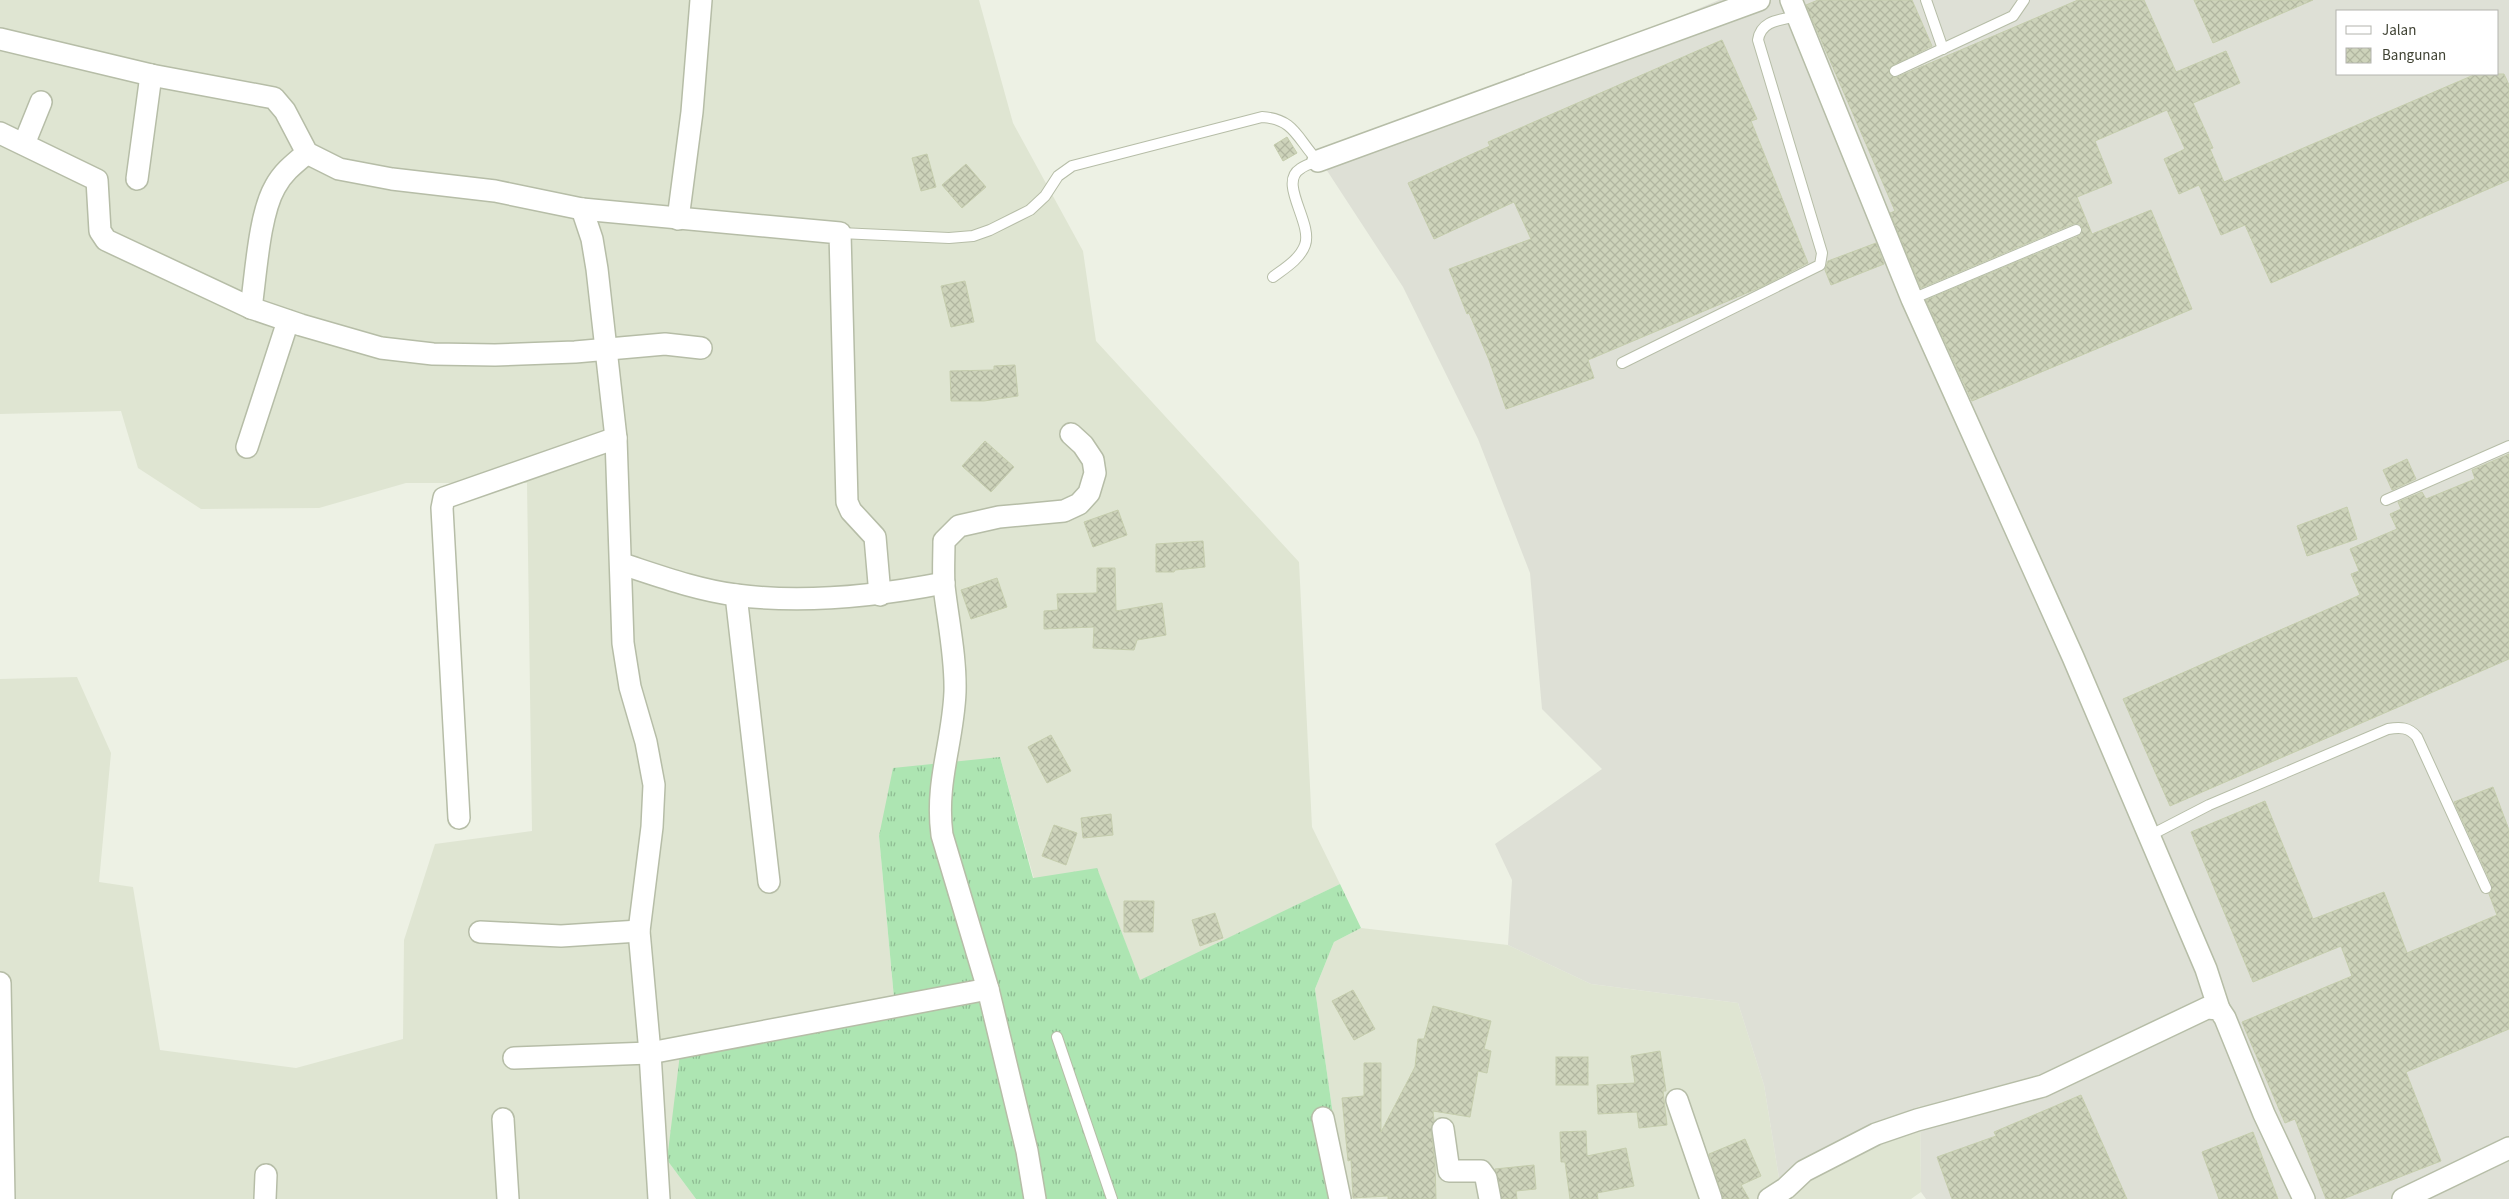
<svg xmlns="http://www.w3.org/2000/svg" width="2509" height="1199" font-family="'Source Sans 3',sans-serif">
  <defs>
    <pattern id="grass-tufts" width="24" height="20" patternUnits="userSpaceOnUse" patternTransform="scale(1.25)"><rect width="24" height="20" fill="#ade5b2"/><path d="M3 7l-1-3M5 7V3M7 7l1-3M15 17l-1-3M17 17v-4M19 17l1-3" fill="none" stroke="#8ebb92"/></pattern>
    <pattern id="building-cross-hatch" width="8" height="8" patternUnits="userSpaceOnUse" patternTransform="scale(1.25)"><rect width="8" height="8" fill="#cdd3ba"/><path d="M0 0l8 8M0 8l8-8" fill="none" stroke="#b1b6a0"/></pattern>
  </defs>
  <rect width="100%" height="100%" fill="#edf1e4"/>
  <!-- residential -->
  <g fill="#dfe5d2">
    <polygon points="0,0 979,0 1013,123 1083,251 1096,341 1299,562 1312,827 1340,884 1140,981 1097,869 1034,879 1000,757 879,836 894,998 667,1160 696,1199 0,1199 0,679 77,677 111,753 99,882 133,887 160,1050 296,1068 403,1039 404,940 435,844 532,831 527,483 406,483 319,508 201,509 138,468 121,411 0,414"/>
    <polygon points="1361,928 1508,945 1591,984 1738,1003 1764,1085 1779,1178 1920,1106 1921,1192 1911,1199 1345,1199 1315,989 1334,942"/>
  </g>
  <!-- industrial -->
  <path fill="#dee0d6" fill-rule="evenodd" d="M1719 0H2509V1199H1926L1921 1192 1920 1106 1779 1178 1764 1085 1738 1003 1591 984 1508 945 1512 880 1495 844 1602 769 1542 709 1530 573 1478 439 1403 287 1324 166ZM2338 11H2498V74H2338Z"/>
  <!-- grass -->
  <polygon fill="url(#grass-tufts)" points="1000,757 1033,878 1097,868 1140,980 1340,884 1361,928 1334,942 1315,989 1345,1199 696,1199 667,1160 680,1054 894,998 879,836 893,768"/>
  <!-- building -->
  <g fill="url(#building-cross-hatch)" stroke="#c5cdad">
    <polygon points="1818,0 1912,0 1932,46 1890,67 1889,73 1895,78 2078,0 2144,0 2176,72 2226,51 2240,83 2193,103 2213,148 2210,149 2224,182 2476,74 2504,74 2509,85 2509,180 2271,283 2245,225 2221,235 2199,185 2179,194 2164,159 2185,149 2167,110 2095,141 2112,183 2077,197 2092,234 2151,210 2192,309 1972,401 1926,300 2079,236 2082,228 2080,224 2073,224 1921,288 1890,213 1895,211 1806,5"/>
    <polygon points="2194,0 2313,0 2213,43"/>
    <polygon points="1722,40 1757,119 1751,121 1808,263 1761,287 1588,360 1594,378 1506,409 1489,360 1469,313 1467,314 1449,269 1531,239 1514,202 1434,239 1408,183 1490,146 1488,142"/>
    <polygon points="1287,137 1297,153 1283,161 1274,145"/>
    <polygon points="927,154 936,187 921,191 912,158"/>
    <polygon points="966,164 986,187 962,208 942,185"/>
    <polygon points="1876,243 1884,264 1831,285 1825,270 1828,261"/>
    <polygon points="965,281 974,322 951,327 941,286"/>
    <polygon points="1015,365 1018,396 984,401 951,401 950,371 994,370 994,366"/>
    <polygon points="985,441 1014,467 991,492 962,466"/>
    <polygon points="2509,454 2509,659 2170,806 2123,699 2360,595 2351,574 2359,571 2350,549 2397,529 2390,514 2401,509 2398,502 2422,492 2426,499 2475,479 2472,470"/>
    <polygon points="2407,459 2416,479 2392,490 2383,470"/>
    <polygon points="2347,507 2357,539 2307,556 2297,526"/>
    <polygon points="1118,510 1127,535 1093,547 1084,522"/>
    <polygon points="1203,541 1205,567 1175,570 1174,572 1156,572 1156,544"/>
    <polygon points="1097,568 1115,568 1116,611 1162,603 1166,635 1137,640 1134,650 1093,648 1094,627 1044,629 1044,611 1058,610 1057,594 1097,593"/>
    <polygon points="997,578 1007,607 971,619 961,590"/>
    <polygon points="1051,735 1071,771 1047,783 1028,747"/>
    <polygon points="2493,787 2509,830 2509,1029 2406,1072 2441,1161 2343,1199 2326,1199 2295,1119 2285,1123 2242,1022 2352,976 2341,946 2253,982 2191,832 2265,801 2313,919 2384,892 2407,953 2497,915 2489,894 2492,885 2454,802"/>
    <polygon points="1111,814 1113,835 1083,838 1081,818"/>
    <polygon points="1054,825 1077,833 1066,865 1042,856"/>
    <polygon points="1124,901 1154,901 1153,932 1124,932"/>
    <polygon points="1215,913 1223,938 1200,946 1192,920"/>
    <polygon points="1353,990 1375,1029 1354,1040 1332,1001"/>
    <polygon points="1433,1006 1491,1021 1484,1049 1491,1051 1487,1073 1478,1071 1470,1117 1433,1111 1434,1121 1431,1131 1435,1162 1436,1199 1388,1199 1388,1196 1353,1198 1351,1160 1348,1161 1342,1098 1364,1096 1364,1063 1381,1063 1381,1132 1415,1067 1418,1039 1424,1039"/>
    <polygon points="1660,1051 1666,1091 1663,1091 1667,1125 1639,1128 1637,1112 1598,1114 1597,1085 1635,1083 1631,1056"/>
    <rect x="1556" y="1057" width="32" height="28"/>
    <polygon points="2081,1095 2127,1199 1952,1199 1937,1157 1996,1136 1994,1132"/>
    <polygon points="1586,1131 1587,1156 1626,1148 1634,1186 1597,1193 1598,1199 1570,1199 1565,1162 1561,1162 1560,1132"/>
    <polygon points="2253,1132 2278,1199 2219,1199 2202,1152"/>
    <polygon points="1745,1139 1761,1176 1741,1185 1749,1199 1723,1199 1709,1154"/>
    <polygon points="1534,1165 1536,1189 1516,1191 1517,1199 1502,1199 1495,1169"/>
  </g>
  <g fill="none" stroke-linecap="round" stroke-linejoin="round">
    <!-- lane casing -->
    <g stroke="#b6bda7" stroke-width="12">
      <g id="lane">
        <polyline points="1926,0 1943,49"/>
        <polyline points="1895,71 2013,16 2024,0"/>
        <path d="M840 233 949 238 973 236 990 230 1030 210 1045 196 1058 176 1072 166 1262 117C1295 119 1297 139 1318 161 1312 163 1305 165 1300 169 1278 183 1313 223 1305 245 1300 259 1285 268 1273 277"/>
        <polyline points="1912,299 2076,230"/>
        <path d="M1622 363 1820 265 1822 253 1758 40C1761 20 1781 20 1797 16"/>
        <polyline points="2386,500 2509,446"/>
        <path d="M2149 836 2209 805 2388 729C2400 727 2409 727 2417 737L2486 888"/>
        <polyline points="1057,1037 1112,1199"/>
      </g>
    </g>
    <!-- street casing -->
    <g stroke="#b6bda7" stroke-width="24">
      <g id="street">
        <polyline points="1791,0 1912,299 2073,657 2206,969 2219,1009"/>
        <polyline points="0,39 151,75 274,98 285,111 307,153 339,169 392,179 495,191 582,209 840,233 847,502 851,511 875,537 880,595"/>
        <polyline points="0,133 97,180 100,231 106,240 251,308 301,325 381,348 433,354 495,355 575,352 665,344 701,348"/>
        <polyline points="24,144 41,102"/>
        <polyline points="1318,161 1759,0"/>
        <polyline points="137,179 151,75"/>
        <polyline points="582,209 592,239 597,269 616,438 623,643 630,687 646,742 654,785 652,827 639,931 650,1053 659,1199"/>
        <polyline points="678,219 692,112 701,0"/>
        <path d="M251 308C256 274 259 215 275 187 283 172 295 163 307 153"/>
        <polyline points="247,447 288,321"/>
        <path d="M622 564C659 576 697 590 736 595 804 604 877 596 944 583"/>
        <polyline points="736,595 769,882"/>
        <polyline points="459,818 442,508 444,498 616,438"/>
        <polyline points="480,932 561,936 639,931"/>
        <polyline points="0,983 4,1199"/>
        <polyline points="514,1058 650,1053 988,989"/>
        <polyline points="1677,1100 1711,1199"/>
        <polyline points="1323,1118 1340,1199"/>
        <polyline points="503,1119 508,1199"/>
        <polyline points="1443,1129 1449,1171 1481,1171 1486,1178 1490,1199"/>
        <polyline points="265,1199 266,1175"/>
        <path d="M1035 1199 1027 1151 988 989 942 835C935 782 953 743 955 692 956 657 948 621 944 586 943 571 944 556 944 541L959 526 999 517 1064 511 1079 504 1089 493 1095 473 1093 460 1083 445 1071 434"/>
        <polyline points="1769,1199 1786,1188 1804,1171 1876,1134 1917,1120 2043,1086 2207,1008 2219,1009 2225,1018 2264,1114 2304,1199"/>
        <polyline points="2403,1199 2509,1148"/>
      </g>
    </g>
    <!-- lane -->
    <use href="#lane" stroke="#fff" stroke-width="10"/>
    <!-- street -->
    <use href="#street" stroke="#fff" stroke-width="21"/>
  </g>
  <!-- legend -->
  <rect x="2336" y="10" width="162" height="65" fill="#ffffff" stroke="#b3b4ae"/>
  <rect x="2346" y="26" width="25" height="8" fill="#ffffff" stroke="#b3b4ae"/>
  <text x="2382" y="35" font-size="15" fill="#404334">Jalan</text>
  <rect x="2346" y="48" width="25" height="15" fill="url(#building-cross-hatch)" stroke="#b3b4ae"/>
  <text x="2382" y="60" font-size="15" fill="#404334">Bangunan</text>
</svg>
